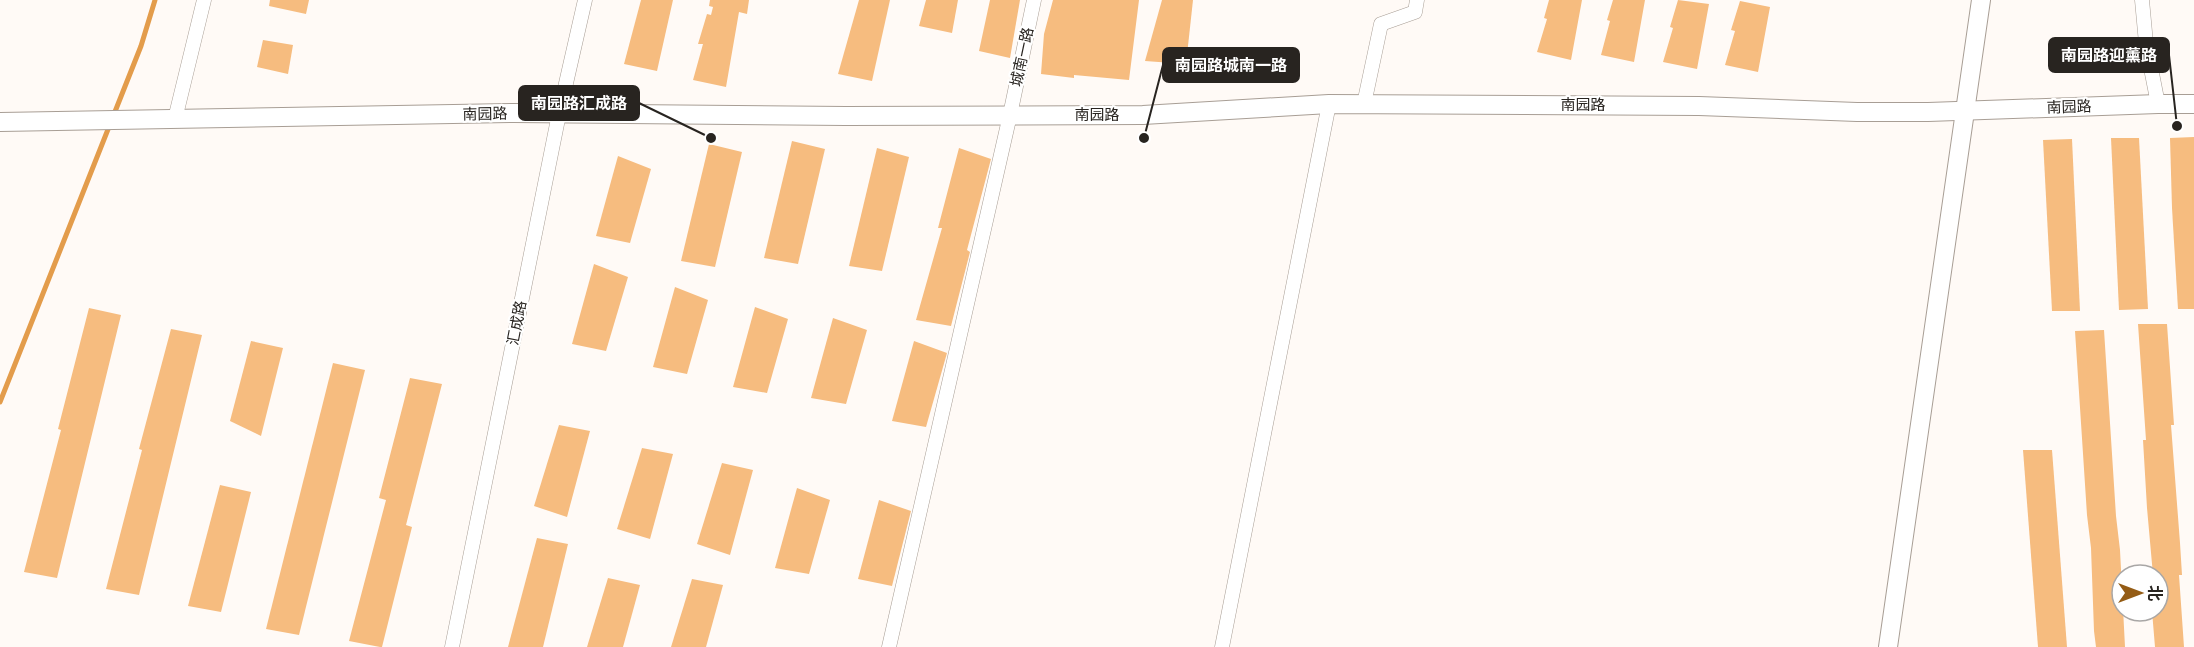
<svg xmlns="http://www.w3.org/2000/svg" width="2194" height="647" font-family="Montserrat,'Noto Sans SC',sans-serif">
  <rect width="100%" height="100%" fill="#fffaf6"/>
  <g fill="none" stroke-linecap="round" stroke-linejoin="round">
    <!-- stream -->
    <polyline stroke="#e39c4b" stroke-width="5" points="0,402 141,46 155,0"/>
  </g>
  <!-- building -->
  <g fill="#f6bc7f">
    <polygon points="270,0 309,0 306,14 269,6"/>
    <polygon points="641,0 673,0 657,71 624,64"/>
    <polygon points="710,0 749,0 747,14 739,12 726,87 693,80 703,44 698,44 707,14 711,15 713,7 709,6"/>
    <polygon points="859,0 890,0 872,81 838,74"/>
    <polygon points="926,0 958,0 952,33 919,26"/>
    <polygon points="990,0 1020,0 1010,58 979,51"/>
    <polygon points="1053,0 1139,0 1129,80 1074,75 1074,78 1041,74 1044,34"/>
    <polygon points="1162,0 1193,0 1186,64 1145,61"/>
    <polygon points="1549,0 1582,0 1571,60 1537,52 1547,19 1544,18"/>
    <polygon points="1613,0 1645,0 1634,62 1601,55 1610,21 1607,20"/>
    <polygon points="1678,0 1709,4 1697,69 1663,62 1673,28 1670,27"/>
    <polygon points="1740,1 1770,7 1758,72 1725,65 1735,31 1731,30"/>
    <polygon points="263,40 293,45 288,74 257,67"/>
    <polygon points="2194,137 2194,309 2178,309 2172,208 2170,138"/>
    <polygon points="2111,138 2139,138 2148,309 2119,310"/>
    <polygon points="2072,139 2080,311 2052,311 2043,140"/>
    <polygon points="792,141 825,149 798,264 764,258"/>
    <polygon points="709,144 742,152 715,267 681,261"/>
    <polygon points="877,148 909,157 882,271 849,266"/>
    <polygon points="959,148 991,159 967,250 970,252 951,326 916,320 942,228 938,228"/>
    <polygon points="618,156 651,169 630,243 596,236"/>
    <polygon points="594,264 628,277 606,351 572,344"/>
    <polygon points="675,287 708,300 687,374 653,367"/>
    <polygon points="755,307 788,319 767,393 733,387"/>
    <polygon points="89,308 121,315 57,578 24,572 61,430 58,429"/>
    <polygon points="833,318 867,330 846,404 811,398"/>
    <polygon points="2138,324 2167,324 2174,425 2171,425 2180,543 2182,575 2179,575 2184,647 2155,647 2152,611 2158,611 2158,575 2153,575 2147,508 2143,440 2146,440"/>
    <polygon points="171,329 202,335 139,595 106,589 142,450 139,449"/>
    <polygon points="2104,330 2116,516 2120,550 2125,647 2096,647 2094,631 2091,548 2087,515 2075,331"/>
    <polygon points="251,341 283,348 261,436 230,421"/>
    <polygon points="914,341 947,353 926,427 892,421"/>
    <polygon points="333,363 365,370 299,635 266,629"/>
    <polygon points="410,378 442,384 406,525 412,527 382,647 380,647 349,641 386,500 379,498"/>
    <polygon points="559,425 590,431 567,517 534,506"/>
    <polygon points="642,448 673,454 650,539 617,529"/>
    <polygon points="2023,450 2052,450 2067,647 2038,647"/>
    <polygon points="722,463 753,470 730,555 697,544"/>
    <polygon points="220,485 251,492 221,612 188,606"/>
    <polygon points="797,488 830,500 809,574 775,568"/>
    <polygon points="879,500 911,511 892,586 858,579"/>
    <polygon points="537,538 568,544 543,647 508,647"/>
    <polygon points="608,578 640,585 623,647 587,647"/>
    <polygon points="692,579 723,585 706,647 671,647"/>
  </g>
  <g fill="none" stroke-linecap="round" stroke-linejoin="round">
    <!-- street casing -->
    <g stroke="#a89e95" stroke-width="15">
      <g id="street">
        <polyline points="2142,0 2146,43 2158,104"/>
        <polyline points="1364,104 1381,24 1415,12 1417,0"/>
        <polyline points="175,119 204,0"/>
        <polyline points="452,647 559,114 585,0"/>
        <polyline points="889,647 1010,115 1034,0"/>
        <polyline points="1222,647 1329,104"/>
      </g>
    </g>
    <!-- secondary casing -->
    <g stroke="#a89e95" stroke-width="20">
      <g id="secondary">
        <polyline points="0,122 514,113 846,116 1143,115 1329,104 1699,106 1857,112 1928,112 2158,104 2194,104"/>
        <polyline points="1888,647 1981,0"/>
      </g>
    </g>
    <!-- street -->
    <use href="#street" stroke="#fff" stroke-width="14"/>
    <!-- secondary -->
    <use href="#secondary" stroke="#fff" stroke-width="18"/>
  </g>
  <g text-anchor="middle" stroke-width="4.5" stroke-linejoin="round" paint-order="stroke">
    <!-- street labels -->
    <g font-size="15" fill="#282420" stroke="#fff">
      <text transform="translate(1022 57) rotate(-78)" y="5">城南一路</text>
      <text x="1583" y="110">南园路</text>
      <text transform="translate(2069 107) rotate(-2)" y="5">南园路</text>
      <text transform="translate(485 114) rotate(-1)" y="5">南园路</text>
      <text x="1097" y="120">南园路</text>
      <text transform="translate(517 323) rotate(-79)" y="5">汇成路</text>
    </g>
  </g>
  <!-- callouts -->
  <path fill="none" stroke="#282420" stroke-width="2" d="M2177 126L2169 55M1144 138L1163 65M711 138L639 103"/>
  <g fill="#282420" stroke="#fff" stroke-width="2">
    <circle cx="2177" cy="126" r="6"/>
    <circle cx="1144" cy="138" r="6"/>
    <circle cx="711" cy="138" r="6"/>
  </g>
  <g fill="#282420" stroke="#282420" stroke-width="2">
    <rect x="2049" y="38" width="120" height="34" rx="6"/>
    <rect x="1163" y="48" width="136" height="34" rx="6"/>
    <rect x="519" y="86" width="120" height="34" rx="6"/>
  </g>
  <g font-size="16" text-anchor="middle" font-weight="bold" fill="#fff">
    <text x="2109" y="61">南园路迎薰路</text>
    <text x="1231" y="71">南园路城南一路</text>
    <text x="579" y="109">南园路汇成路</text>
  </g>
  <!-- north arrow -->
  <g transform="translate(2140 593) rotate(90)"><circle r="28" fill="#ffffff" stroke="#a9a7a6" stroke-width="1.5"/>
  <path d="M0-4.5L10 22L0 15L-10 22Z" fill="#945c15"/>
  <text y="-9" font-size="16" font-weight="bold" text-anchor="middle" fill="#282420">北</text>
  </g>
</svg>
